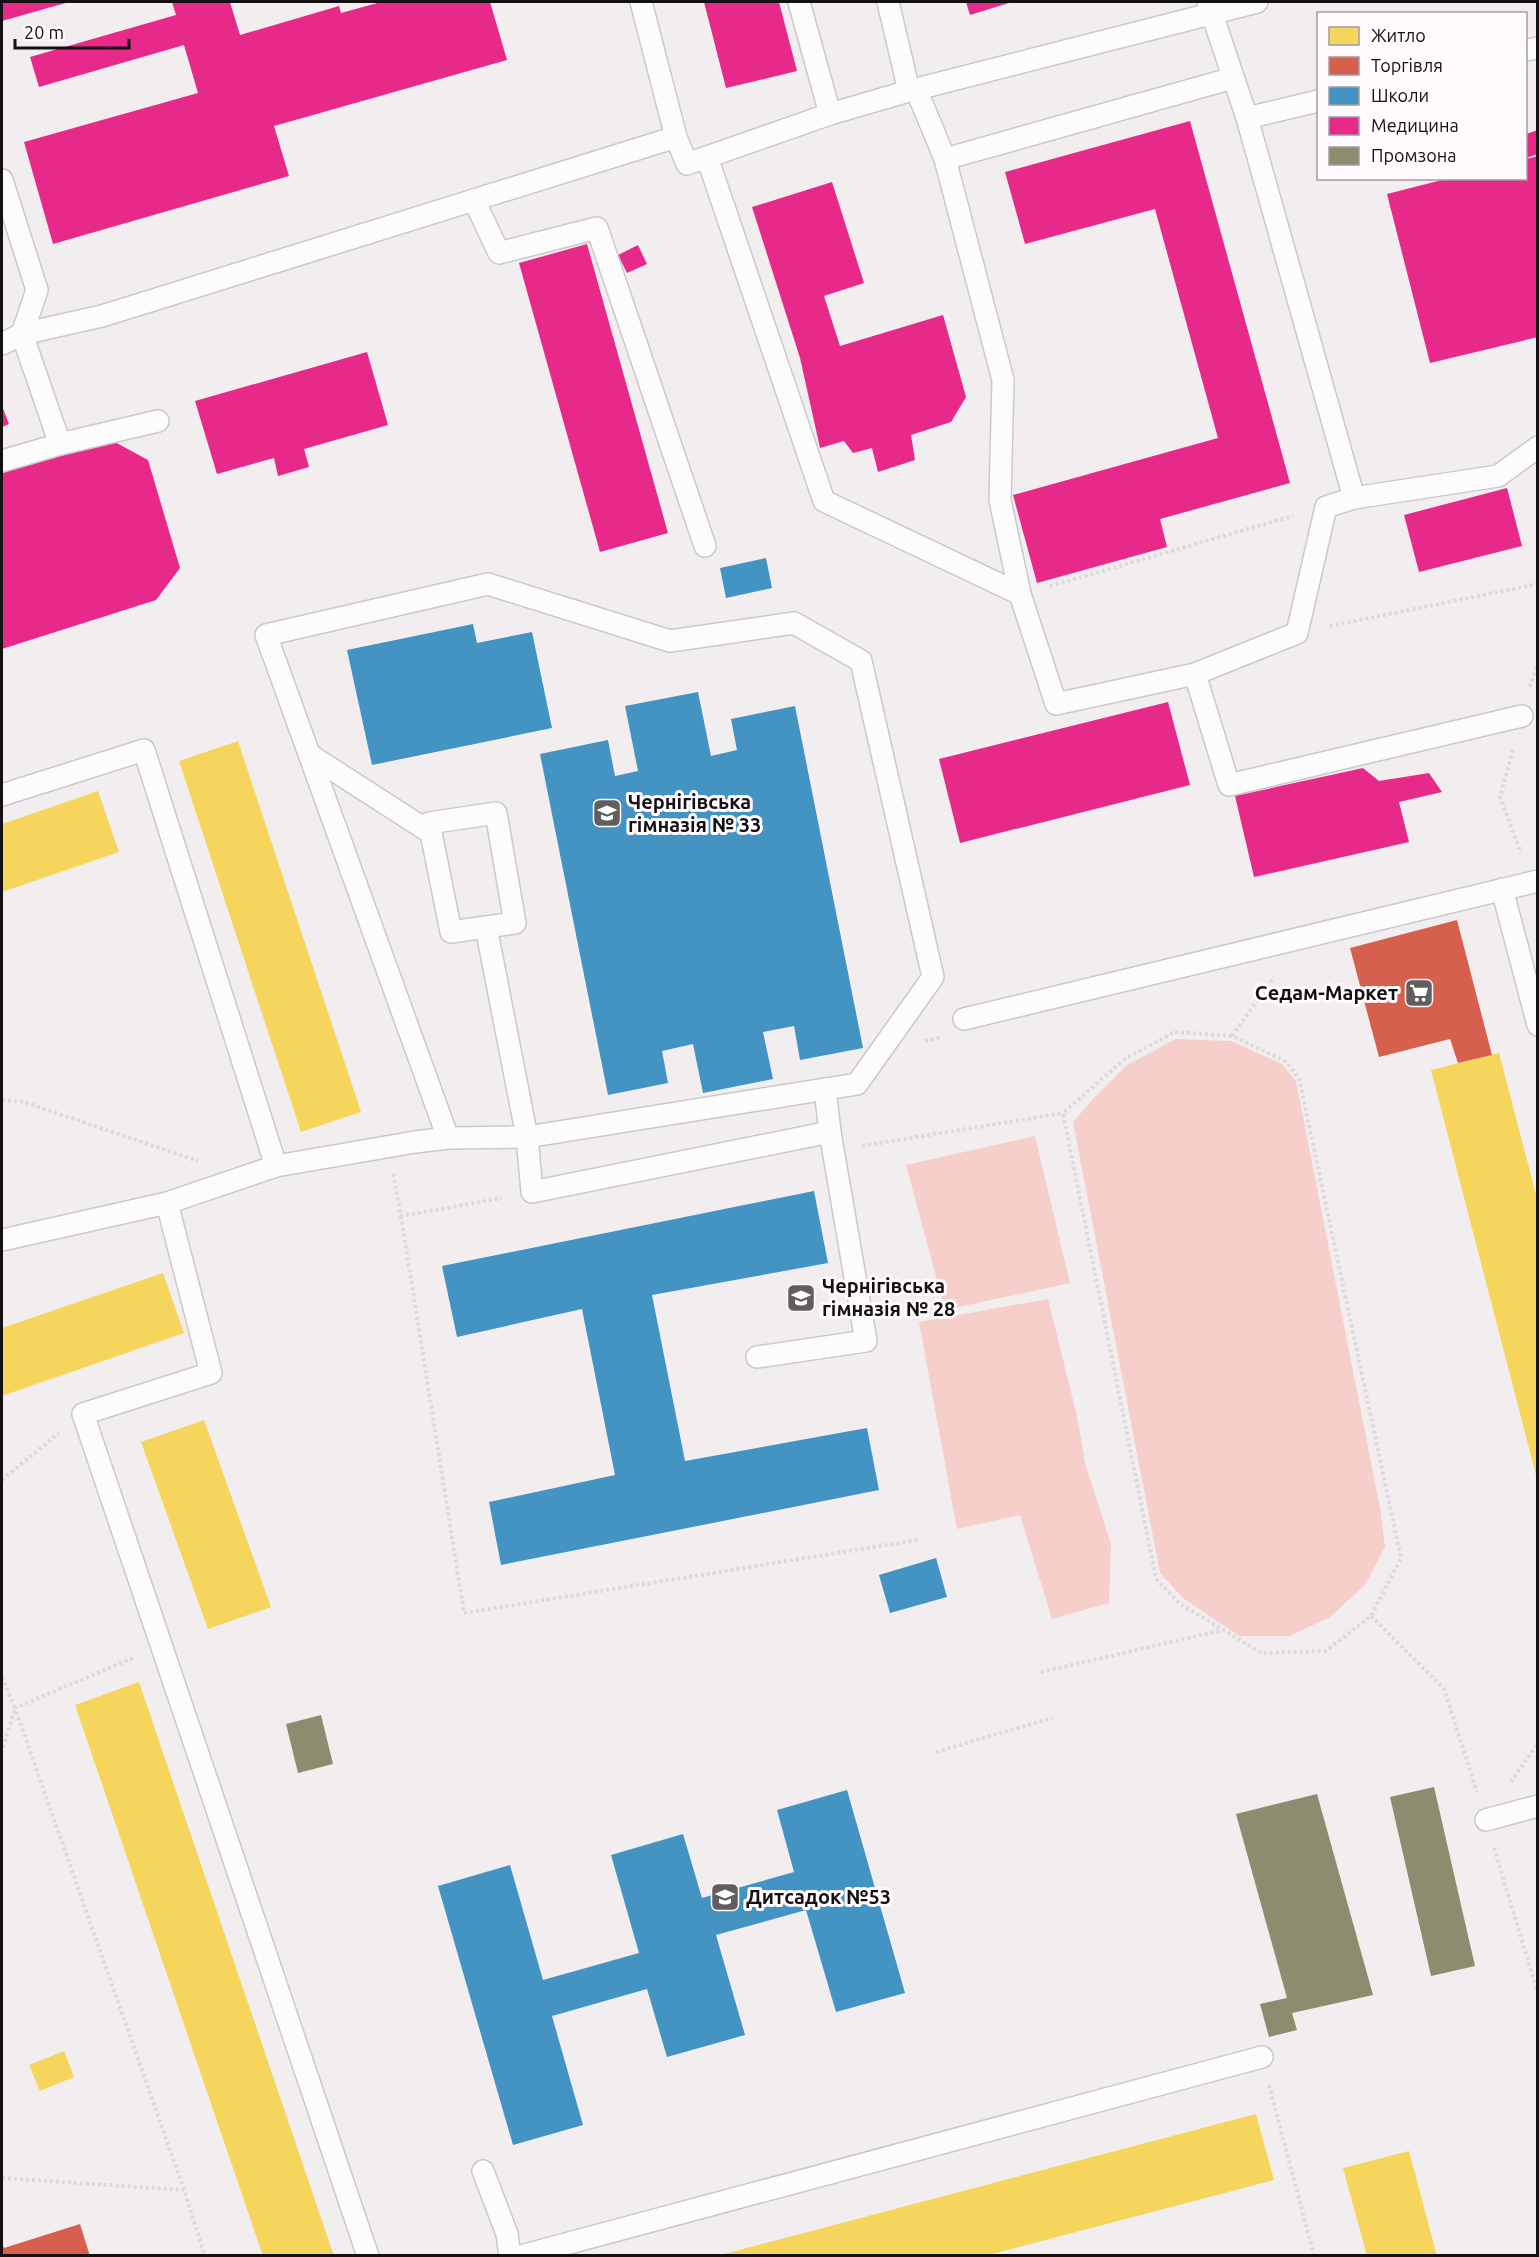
<svg xmlns="http://www.w3.org/2000/svg" width="1539" height="2257" font-family="Ubuntu,sans-serif">
  <rect width="100%" height="100%" fill="#f2eef0"/>
  <!-- green -->
  <g fill="#f7cfca">
    <polygon points="1176,1039 1231,1041 1282,1064 1296,1081 1380,1508 1385,1547 1365,1585 1330,1617 1290,1636 1239,1636 1183,1598 1160,1573 1073,1122 1092,1100 1127,1065"/>
    <polygon points="1035,1136 1070,1283 945,1310 906,1165"/>
    <polygon points="1048,1299 1077,1416 1085,1463 1111,1544 1109,1603 1052,1619 1020,1515 957,1529 919,1322"/>
  </g>
  <!-- homes -->
  <g fill="#f6d55c">
    <polygon points="238,741 361,1112 301,1132 179,761"/>
    <polygon points="98,791 119,852 2,892 2,824"/>
    <polygon points="1499,1053 1538,1202 1537,1479 1431,1070"/>
    <polygon points="163,1273 184,1333 2,1396 2,1328"/>
    <polygon points="204,1420 271,1607 208,1629 141,1442"/>
    <polygon points="139,1682 334,2256 263,2256 75,1705"/>
    <polygon points="64,2051 74,2077 40,2091 29,2065"/>
    <polygon points="1256,2114 1274,2180 985,2256 716,2256"/>
    <polygon points="1409,2151 1437,2256 1367,2256 1343,2168"/>
  </g>
  <!-- shops -->
  <g fill="#d6604d">
    <polygon points="1457,920 1492,1055 1458,1063 1450,1039 1379,1057 1350,948"/>
    <polygon points="80,2224 90,2256 2,2256 2,2243 4,2248"/>
  </g>
  <!-- schools -->
  <g fill="#4393c3">
    <polygon points="766,558 772,588 726,598 720,568"/>
    <polygon points="473,624 477,643 532,632 552,728 372,765 347,650"/>
    <polygon points="698,692 711,756 737,750 731,719 795,706 863,1048 800,1060 794,1026 763,1032 773,1079 703,1093 693,1044 662,1051 668,1083 608,1095 540,754 608,740 615,776 638,771 625,706"/>
    <polygon points="814,1191 828,1263 652,1295 685,1461 867,1428 879,1490 501,1565 489,1502 615,1475 582,1309 457,1337 442,1266"/>
    <polygon points="936,1558 947,1597 890,1613 879,1575"/>
    <polygon points="847,1790 905,1993 836,2012 806,1910 716,1935 745,2035 667,2057 647,1989 552,2016 583,2125 513,2145 438,1886 510,1865 543,1980 639,1953 611,1855 683,1834 702,1898 794,1872 777,1810"/>
  </g>
  <!-- health -->
  <g fill="#e7298a">
    <polygon points="2,2 69,2 2,21"/>
    <polygon points="172,2 230,2 240,35 339,6 341,13 381,2 490,2 507,60 274,126 289,176 53,244 24,142 198,93 184,45 39,87 30,57 176,15"/>
    <polygon points="704,2 779,2 797,71 726,88"/>
    <polygon points="966,2 1012,2 970,15"/>
    <polygon points="1190,121 1290,483 1160,519 1167,547 1037,583 1013,495 1218,438 1155,209 1025,244 1005,172"/>
    <polygon points="1538,130 1538,154 1526,158 1526,134"/>
    <polygon points="1538,156 1538,337 1430,363 1387,194 1450,178 1526,178 1526,159"/>
    <polygon points="832,182 864,283 824,296 840,346 943,315 966,397 951,422 911,435 915,460 878,472 872,448 853,453 844,441 820,448 800,358 752,207"/>
    <polygon points="587,244 668,533 600,552 519,263"/>
    <polygon points="638,245 647,264 627,273 618,255"/>
    <polygon points="367,352 388,425 304,449 309,467 278,476 274,458 217,474 195,401"/>
    <polygon points="2,406 9,424 2,427"/>
    <polygon points="113,441 148,460 180,568 156,600 2,649 2,473"/>
    <polygon points="1507,488 1522,546 1419,572 1404,515"/>
    <polygon points="1168,702 1190,785 960,843 939,759"/>
    <polygon points="1363,768 1379,781 1429,773 1442,792 1399,802 1409,842 1254,877 1235,796"/>
  </g>
  <!-- industry -->
  <g fill="#8c8c6e">
    <polygon points="321,1715 333,1764 298,1773 286,1724"/>
    <polygon points="1434,1787 1475,1966 1431,1976 1390,1797"/>
    <polygon points="1317,1794 1373,1995 1292,2013 1297,2030 1269,2037 1260,2004 1287,1998 1236,1814"/>
  </g>
  <g fill="none" stroke-linecap="round" stroke-linejoin="round">
    <!-- lane casing -->
    <g stroke="#cbc8ca" stroke-width="24">
      <g id="lane">
        <polyline points="641,2 676,137 687,164 830,114 909,91 1257,2"/>
        <polyline points="799,2 830,114"/>
        <polyline points="888,2 909,91"/>
        <polyline points="1526,50 1538,48"/>
        <polyline points="916,89 945,159 1003,380 1000,500 1020,594 1056,704 1195,674 1229,785 1522,716"/>
        <polyline points="1247,118 1318,101"/>
        <polyline points="707,157 824,501 1020,594"/>
        <polyline points="945,159 1233,78"/>
        <polyline points="2,180 37,290 22,334 2,344"/>
        <polyline points="474,200 499,253 597,228 705,546"/>
        <polyline points="60,444 158,421"/>
        <polyline points="2,461 60,444 22,334 102,316 676,137"/>
        <polyline points="1354,498 1498,476 1538,447"/>
        <polyline points="1195,674 1297,633 1326,507 1354,498 1247,118 1208,2"/>
        <polyline points="310,755 431,833"/>
        <polyline points="2,795 144,750 276,1166"/>
        <polygon points="496,813 515,923 451,932 429,823"/>
        <polyline points="1502,889 1538,1025"/>
        <polyline points="486,927 527,1137 532,1192 830,1132 866,1341 757,1357"/>
        <polyline points="964,1019 1538,881"/>
        <polyline points="825,1089 830,1132"/>
        <polyline points="167,1203 211,1373 83,1414 368,2256"/>
        <polyline points="2,1240 167,1203 276,1166 415,1142 448,1138 527,1137 857,1084 933,977 861,661 794,623 670,641 488,584 266,635 448,1138"/>
        <polyline points="1486,1820 1538,1806"/>
        <polyline points="483,2171 507,2234 510,2256"/>
        <polyline points="521,2256 1262,2057"/>
      </g>
    </g>
    <!-- path -->
    <g stroke="#dbdadb" stroke-width="4" stroke-dasharray="3 3" stroke-linecap="butt">
      <polyline points="1050,586 1293,516"/>
      <polyline points="1330,626 1538,584"/>
      <polyline points="1530,687 1538,662"/>
      <polyline points="1513,750 1500,797 1521,853"/>
      <polygon points="1175,1032 1232,1036 1285,1061 1299,1078 1401,1558 1371,1616 1326,1651 1262,1653 1180,1604 1156,1579 1063,1113 1126,1058"/>
      <polyline points="1232,1036 1274,977"/>
      <polyline points="925,1041 942,1037"/>
      <polyline points="2,1100 24,1102 198,1161"/>
      <polyline points="862,1146 1063,1113"/>
      <polyline points="393,1174 401,1216 502,1198"/>
      <polyline points="401,1216 464,1613 918,1540"/>
      <polyline points="2,1480 59,1433"/>
      <polyline points="1371,1616 1444,1689 1477,1792"/>
      <polyline points="133,1658 15,1708 184,2190 205,2256"/>
      <polyline points="1041,1672 1223,1630"/>
      <polyline points="2,1677 15,1708 2,1751"/>
      <polyline points="936,1752 1052,1718"/>
      <polyline points="1511,1782 1538,1743"/>
      <polyline points="1494,1848 1538,1994"/>
      <polyline points="1269,2085 1314,2256"/>
      <polyline points="2,2178 184,2190"/>
    </g>
    <!-- lane -->
    <use href="#lane" stroke="#fdfcfd" stroke-width="21"/>
  </g>
  <!-- icons -->
  <defs>
    <g id="school-square" transform="scale(1.5)"><rect x="-9" y="-9" width="18" height="18" rx="4" fill="#625e60" stroke="#fffafd"/><path d="M0-5L7-2L0 1L-7-2ZM-4 1L0 2.5L4 1V4Q0 6-4 4Z" fill="#fff"/></g>
    <g id="supermarket-square" transform="scale(1.5)"><rect x="-9" y="-9" width="18" height="18" rx="4" fill="#625e60" stroke="#fffafd"/><path d="M-6-5.5h2.5l.6 2H6L4.5 2H-2.5L-4.4-4H-6ZM-1.5 3.2a1.3 1.3 0 1 0 .1 0ZM3 3.2a1.3 1.3 0 1 0 .1 0Z" fill="#fff"/></g>
  </defs>
  <g fill-rule="evenodd">
    <use href="#school-square" x="607" y="813"/>
    <use href="#supermarket-square" x="1419" y="993"/>
    <use href="#school-square" x="801" y="1298"/>
    <use href="#school-square" x="725" y="1897"/>
  </g>
  <g text-anchor="middle" stroke-width="6" stroke-linejoin="round" paint-order="stroke">
    <!-- poi labels -->
    <g font-size="20" font-weight="bold" fill="#141113" stroke="#fffafd" text-anchor="start">
      <text x="628" y="809">Чернігівська<tspan x="628" dy="23">гімназія № 33</tspan></text>
      <text x="1398" y="1000" text-anchor="end">Седам-Маркет</text>
      <text x="822" y="1293">Чернігівська<tspan x="822" dy="23">гімназія № 28</tspan></text>
      <text x="746" y="1904">Дитсадок №53</text>
    </g>
  </g>
  <!-- border -->
  <rect width="1539" height="2257" fill="none" stroke="#141113" stroke-width="6"/>
  <!-- legend -->
  <rect x="1317" y="12" width="210" height="168" fill="#fffafd" stroke="#a19d9f" stroke-width="1.5"/>
  <rect x="1329" y="27" width="30" height="18" fill="#f6d55c" stroke="#a19d9f" stroke-width="1.5"/>
  <text x="1371" y="42" font-size="18" fill="#141113">Житло</text>
  <rect x="1329" y="57" width="30" height="18" fill="#d6604d" stroke="#a19d9f" stroke-width="1.5"/>
  <text x="1371" y="72" font-size="18" fill="#141113">Торгівля</text>
  <rect x="1329" y="87" width="30" height="18" fill="#4393c3" stroke="#a19d9f" stroke-width="1.5"/>
  <text x="1371" y="102" font-size="18" fill="#141113">Школи</text>
  <rect x="1329" y="117" width="30" height="18" fill="#e7298a" stroke="#a19d9f" stroke-width="1.5"/>
  <text x="1371" y="132" font-size="18" fill="#141113">Медицина</text>
  <rect x="1329" y="147" width="30" height="18" fill="#8c8c6e" stroke="#a19d9f" stroke-width="1.5"/>
  <text x="1371" y="162" font-size="18" fill="#141113">Промзона</text>
  <!-- scale -->
  <path d="M15 39v9h114v-9" fill="none" stroke="#141113" stroke-width="3"/>
  <text x="24" y="39" font-size="18" fill="#141113" stroke="#fffafd" stroke-width="4.5" paint-order="stroke">20 m</text>
</svg>
